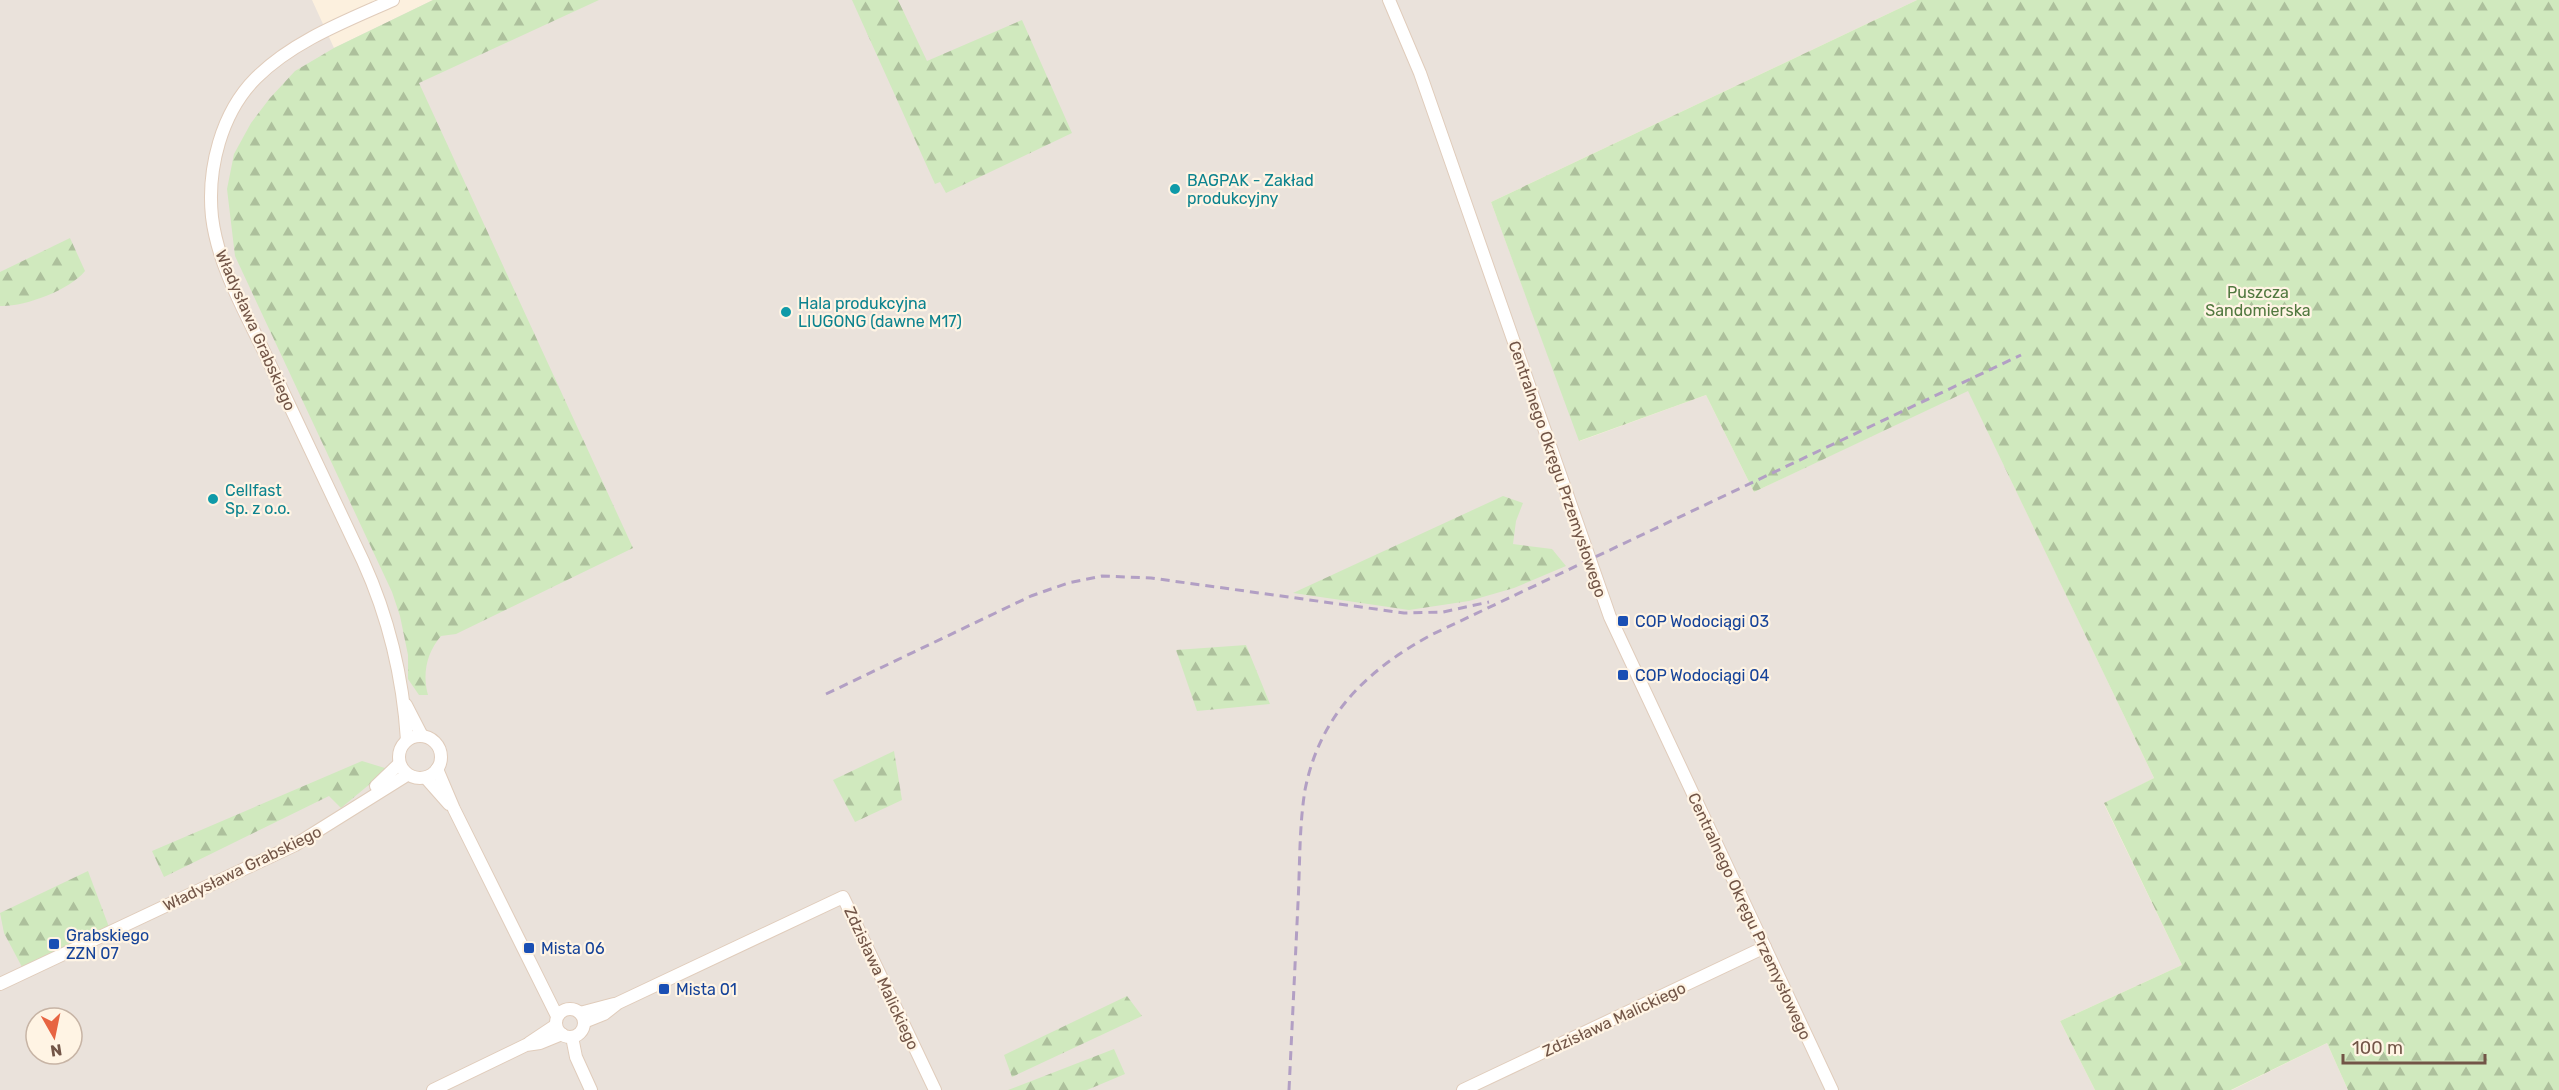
<svg xmlns="http://www.w3.org/2000/svg" width="2559" height="1090" font-family="Rubik,sans-serif">
  <defs>
    <pattern id="forest-firs" width="22" height="20" patternUnits="userSpaceOnUse" patternTransform="scale(1.5)"><rect width="22" height="20" fill="#d0e9be"/><path d="M5 1l3.5 6h-7zM16 11l3.5 6h-7z" fill="#adc09c"/></pattern>
  </defs>
  <rect width="100%" height="100%" fill="#fcf0de"/>
  <!-- industrial -->
  <g fill="#eae2db" fill-rule="evenodd">
    <path d="M0 0H312L334 48 433 0H1917L1491 202 1580 441 1706 395 1754 492 1968 390 2154 778 2104 804 2182 965 2060 1021 2095 1090H0ZM36 1018H72V1054H36Z"/>
    <polygon points="2327,1043 2348,1090 2232,1090"/>
  </g>
  <!-- forest -->
  <g fill="url(#forest-firs)">
    <path d="M433 0H599L419 83 633 548 456 634 441 636C427 652 422 674 428 695H419L408 679V655L400 616 392 592 235 256 227 189 234 154 251 123 270 98 295 71 334 48Z"/>
    <polygon points="852,0 898,0 927,61 1022,20 1072,133 946,193 940,182 935,184"/>
    <polygon points="1917,0 2559,0 2559,1090 2348,1090 2327,1043 2231,1090 2095,1090 2060,1021 2182,965 2104,803 2154,778 1968,391 1754,492 1706,395 1579,441 1491,202"/>
    <path d="M70 238 85 271C70 290 24 307 0 306V272Z"/>
    <polygon points="1503,496 1523,503 1516,521 1513,544 1552,549 1566,566 1514,588 1469,601 1409,610 1293,593"/>
    <polygon points="1246,645 1270,704 1197,711 1176,650"/>
    <polygon points="894,751 902,800 855,822 833,780"/>
    <polygon points="362,761 388,769 341,808 329,796 164,877 152,851"/>
    <polygon points="88,871 109,927 22,967 4,933 0,913"/>
    <polygon points="1127,996 1142,1016 1012,1077 1004,1055"/>
    <polygon points="1114,1049 1125,1074 1087,1090 1008,1090"/>
  </g>
  <g fill="none" stroke-linecap="round" stroke-linejoin="round">
    <!-- minor casing -->
    <g stroke="#e0ccbb" stroke-width="14">
      <g id="minor">
        <path d="M393 0C346 21 293 41 256 78 221 113 207 169 212 217 218 267 247 315 268 360 300 427 332 494 363 561 388 616 403 678 407 740"/>
        <polyline points="1389,0 1420,73 1610,617 1832,1090"/>
        <polyline points="406,705 422,736"/>
        <circle cx="420" cy="757" r="21"/>
        <polyline points="437,769 454,809 557,1016"/>
        <polyline points="426,778 449,804"/>
        <polyline points="376,786 399,764"/>
        <polyline points="0,984 295,845 407,775"/>
        <circle cx="570" cy="1023" r="14"/>
        <polyline points="580,1013 614,1004"/>
        <polyline points="584,1022 604,1014 618,1003 843,897 935,1090"/>
        <polyline points="572,1037 576,1057 591,1090"/>
        <polyline points="529,1043 556,1025"/>
        <polyline points="433,1090 526,1045 540,1043 562,1034"/>
        <polyline points="1463,1090 1765,947"/>
      </g>
    </g>
    <!-- minor -->
    <use href="#minor" stroke="#fff" stroke-width="12"/>
    <!-- rail -->
    <g stroke="#b29fc4" stroke-width="3" stroke-dasharray="9 6" stroke-linecap="butt">
      <polyline points="826,694 1031,596 1068,583 1102,576 1151,578 1404,613 1443,612 1489,602"/>
      <path d="M1289 1090C1292 1028 1295 966 1298 903 1300 866 1299 827 1305 790 1320 714 1368 669 1433 634L2021 355"/>
    </g>
  </g>
  <!-- markers -->
  <g fill="#0f9aa8" stroke="#fff4e4" stroke-width="2">
    <circle cx="1175" cy="189" r="6"/>
    <circle cx="786" cy="312" r="6"/>
    <circle cx="213" cy="499" r="6"/>
  </g>
  <g fill="#1a4fb4" stroke="#fff4e4" stroke-width="2">
    <rect x="1617" y="615" width="12" height="12" rx="3"/>
    <rect x="1617" y="669" width="12" height="12" rx="3"/>
    <rect x="48" y="938" width="12" height="12" rx="3"/>
    <rect x="523" y="942" width="12" height="12" rx="3"/>
    <rect x="658" y="983" width="12" height="12" rx="3"/>
  </g>
  <g text-anchor="middle" stroke-width="4.5" stroke-linejoin="round" paint-order="stroke">
    <!-- culture labels -->
    <g font-size="16" fill="#0d838f" stroke="#fff4e4" text-anchor="start">
      <text x="1187" y="186">BAGPAK - Zakład<tspan x="1187" dy="18">produkcyjny</tspan></text>
      <text x="798" y="309">Hala produkcyjna<tspan x="798" dy="18">LIUGONG (dawne M17)</tspan></text>
      <text x="225" y="496">Cellfast<tspan x="225" dy="18">Sp. z o.o.</tspan></text>
    </g>
    <!-- park labels -->
    <g font-size="16" fill="#51783f" stroke="#fff4e4">
      <text x="2258" y="298">Puszcza<tspan x="2258" dy="18">Sandomierska</tspan></text>
    </g>
    <!-- street labels -->
    <g font-size="16" fill="#725547" stroke="#fff4e4">
      <text transform="translate(256 330) rotate(66)" y="6">Władysława Grabskiego</text>
      <text transform="translate(1558 469) rotate(71)" y="6">Centralnego Okręgu Przemysłowego</text>
      <text transform="translate(242 868) rotate(-26)" y="6">Władysława Grabskiego</text>
      <text transform="translate(1750 916) rotate(65)" y="6">Centralnego Okręgu Przemysłowego</text>
      <text transform="translate(882 978) rotate(65)" y="6">Zdzisława Malickiego</text>
      <text transform="translate(1614 1019) rotate(-25)" y="6">Zdzisława Malickiego</text>
    </g>
    <!-- transit labels -->
    <g font-size="16" fill="#164399" stroke="#fff4e4" text-anchor="start">
      <text x="1635" y="627">COP Wodociągi 03</text>
      <text x="1635" y="681">COP Wodociągi 04</text>
      <text x="66" y="941">Grabskiego<tspan x="66" dy="18">ZZN 07</tspan></text>
      <text x="541" y="954">Mista 06</text>
      <text x="676" y="995">Mista 01</text>
    </g>
  </g>
  <!-- north arrow -->
  <g transform="translate(54 1036) rotate(171)"><circle r="28" fill="#fff4e4" stroke="#c7b4a5" stroke-width="1.5"/>
  <path d="M0-4.5L10 22L0 15L-10 22Z" fill="#e76442"/>
  <text y="-9" font-size="16" font-weight="bold" text-anchor="middle" fill="#725547">N</text>
  </g>
  <!-- scale -->
  <path d="M2343 1054v9h142v-9" fill="none" stroke="#725547" stroke-width="3"/>
  <text x="2352" y="1054" font-size="18" fill="#725547" stroke="#fff4e4" stroke-width="4.5" paint-order="stroke">100 m</text>
</svg>
